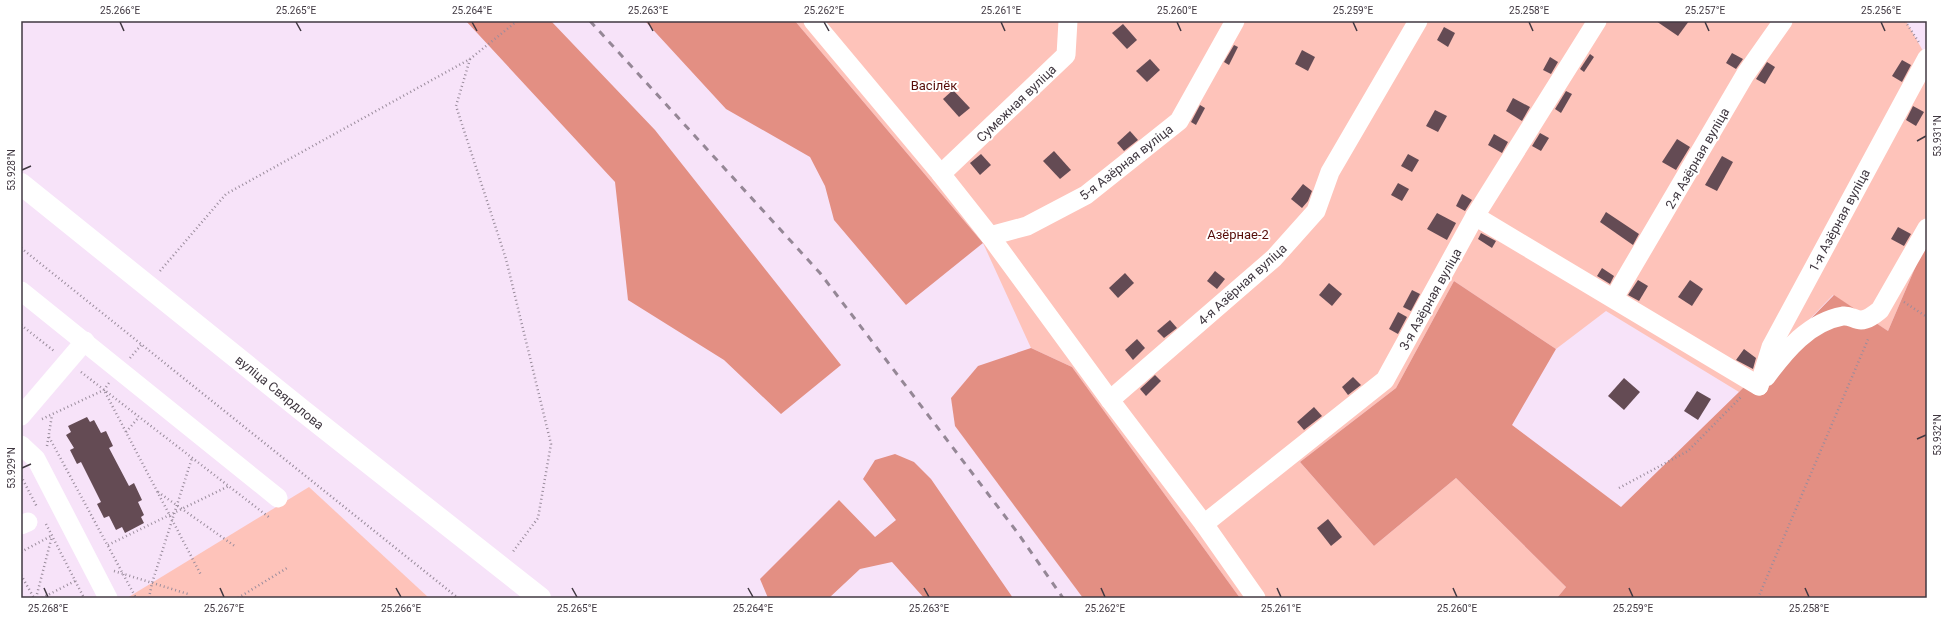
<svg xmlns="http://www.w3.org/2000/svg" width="1948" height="619" font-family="Roboto,sans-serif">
  <rect width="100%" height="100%" fill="#f7e3f9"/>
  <!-- green -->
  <g fill="#fec3ba">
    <polygon points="795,21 1906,21 1927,58 1927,240 1888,331 1833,295 1739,392 1606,311 1556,349 1454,281 1396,388 1300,462 1374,546 1456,478 1566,587 1557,598 1240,598 1072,367 1031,348 983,243"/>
    <polygon points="309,487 429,598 127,598"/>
  </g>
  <!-- forest -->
  <g fill="#e38f83">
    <polygon points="466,21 551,21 655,130 841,365 781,414 724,360 628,300 615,182"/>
    <polygon points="645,21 795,21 983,243 906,305 834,220 825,186 810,157 726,109"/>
    <polygon points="1927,240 1927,598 1557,598 1566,587 1456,478 1374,546 1300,462 1396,388 1454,281 1556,349 1512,425 1621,507 1739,392 1834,295 1888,331"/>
    <polygon points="1031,348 1072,367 1240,598 1083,598 955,426 951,398 978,366"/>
    <polygon points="895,454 914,462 931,479 1013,598 924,598 892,562 860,569 829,598 768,598 760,579 839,500 875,537 896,520 863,479 875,460"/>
  </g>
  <!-- building -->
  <g fill="#644b54">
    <polygon points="1656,21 1689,21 1678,36"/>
    <polygon points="1123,24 1137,40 1127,49 1112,33"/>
    <polygon points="1444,27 1455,33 1448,47 1437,40"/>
    <polygon points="1234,45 1238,47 1229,65 1224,62"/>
    <polygon points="1302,50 1315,57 1308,71 1295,64"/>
    <polygon points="1732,53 1743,59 1736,69 1726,63"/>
    <polygon points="1590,54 1594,57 1584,72 1580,69"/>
    <polygon points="1550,57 1558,62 1551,74 1543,70"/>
    <polygon points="1150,59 1160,70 1147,82 1136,71"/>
    <polygon points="1902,60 1911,65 1902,82 1892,76"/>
    <polygon points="1767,62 1775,67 1765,84 1756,79"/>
    <polygon points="953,90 970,108 959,117 943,99"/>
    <polygon points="1566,91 1572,94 1561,113 1555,109"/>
    <polygon points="1513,98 1530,107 1522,121 1506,111"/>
    <polygon points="1200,105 1205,108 1196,125 1191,122"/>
    <polygon points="1913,106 1924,112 1916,126 1906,120"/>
    <polygon points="1435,110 1447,116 1438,132 1426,126"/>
    <polygon points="1130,131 1138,140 1124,151 1117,143"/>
    <polygon points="1540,133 1549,138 1541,151 1532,146"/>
    <polygon points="1494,134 1508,142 1502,153 1488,145"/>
    <polygon points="1677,139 1690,147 1676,170 1662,162"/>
    <polygon points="1054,151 1071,170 1060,179 1043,161"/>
    <polygon points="981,154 991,165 980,175 970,163"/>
    <polygon points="1408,154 1419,160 1412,172 1401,166"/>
    <polygon points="1722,156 1733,162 1717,191 1705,185"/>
    <polygon points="1398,183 1409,189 1402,201 1391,195"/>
    <polygon points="1303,184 1312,191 1308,201 1302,208 1291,199"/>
    <polygon points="1462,194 1472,200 1465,211 1456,206"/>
    <polygon points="1606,212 1639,234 1633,245 1600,222"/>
    <polygon points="1437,213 1456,223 1447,240 1427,229"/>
    <polygon points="1898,227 1911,234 1904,246 1891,239"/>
    <polygon points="1481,233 1496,241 1492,248 1478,239"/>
    <polygon points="1602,268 1614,276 1610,284 1597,276"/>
    <polygon points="1215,271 1225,279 1217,289 1207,281"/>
    <polygon points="1125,273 1134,283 1118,298 1109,288"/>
    <polygon points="1638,280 1648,286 1639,301 1628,295"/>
    <polygon points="1690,280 1703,289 1692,306 1678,297"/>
    <polygon points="1329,283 1342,294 1332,306 1319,295"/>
    <polygon points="1412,290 1420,294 1411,311 1403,307"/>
    <polygon points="1398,312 1407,317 1398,334 1389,329"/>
    <polygon points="1170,320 1177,328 1164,338 1157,331"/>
    <polygon points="1137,339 1145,348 1133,360 1125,350"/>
    <polygon points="1744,349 1756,358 1753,369 1736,360"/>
    <polygon points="1155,375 1161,381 1146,396 1140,389"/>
    <polygon points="1353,377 1361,385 1348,395 1342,387"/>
    <polygon points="1624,378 1640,392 1624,410 1608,396"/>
    <polygon points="1697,391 1711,399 1698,420 1684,411"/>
    <polygon points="1314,407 1322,416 1304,430 1297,422"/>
    <polygon points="87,417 90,422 94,420 101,433 106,431 113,446 109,448 129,486 134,483 142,500 138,502 144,515 141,517 144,523 125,533 122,527 116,530 109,516 104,518 97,504 101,502 81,462 77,464 70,450 74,448 66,435 71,432 68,426"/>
    <polygon points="1328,519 1342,537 1331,546 1317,528"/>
  </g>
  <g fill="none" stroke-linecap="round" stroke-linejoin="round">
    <!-- path -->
    <g stroke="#9a8c9c" stroke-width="2.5" stroke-dasharray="1 3" stroke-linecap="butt">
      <polyline points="1905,21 1920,44"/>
      <polyline points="470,59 456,106 506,259 551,444 538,518 512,553"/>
      <polyline points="21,248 458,598"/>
      <polyline points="160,271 226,194 470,59 517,21"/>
      <polyline points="1904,302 1927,317"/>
      <polyline points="21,325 54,351"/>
      <polyline points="130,358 142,344"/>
      <polyline points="81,372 270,518"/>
      <polyline points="105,392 201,575"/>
      <polyline points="42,419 104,390 109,383"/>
      <polyline points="126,432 139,417"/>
      <polyline points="49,437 136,598"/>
      <polyline points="47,446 52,415"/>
      <polyline points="21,476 37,507"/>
      <polyline points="1619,488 1688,451 1742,396"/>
      <polyline points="158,492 236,547"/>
      <polyline points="46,524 84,598"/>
      <polyline points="108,545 229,486"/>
      <polyline points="21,552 51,536"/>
      <polyline points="114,571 188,594"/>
      <polyline points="21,575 34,598"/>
      <polyline points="21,597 21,598"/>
      <polyline points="36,598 52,536"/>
      <polyline points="42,598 75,581"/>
      <polyline points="149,598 152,583 192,458"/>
      <polyline points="238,598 287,568"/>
      <polyline points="1758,598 1869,337"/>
    </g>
    <!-- minor -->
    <g stroke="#fff" stroke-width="19">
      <polyline points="813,21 941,174 990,236 1110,400 1204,524 1256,598"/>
      <polyline points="941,174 1066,55 1068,21"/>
      <polyline points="1475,216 1759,386"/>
      <polyline points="990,236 1027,226 1086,195 1179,121 1235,21"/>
      <polyline points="21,291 278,498"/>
      <polyline points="1614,298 1745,75 1783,21"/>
      <path d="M1766 377C1786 350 1809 322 1843 316 1850 315 1855 320 1861 320 1868 320 1875 314 1880 310L1927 228"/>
      <polyline points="1759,386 1771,347 1927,58"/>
      <polyline points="1110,400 1274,258 1316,211 1330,172 1418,21"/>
      <polyline points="21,416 85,341"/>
      <polyline points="21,445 36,459 108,598"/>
      <polyline points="1204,524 1385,380 1475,216 1597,21"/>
      <polyline points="21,525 28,522"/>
    </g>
    <!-- major -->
    <polyline stroke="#fff" stroke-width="22" points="21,184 303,411 540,598"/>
    <!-- rail -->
    <polyline stroke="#958796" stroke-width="3" stroke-dasharray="7 7" stroke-linecap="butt" points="590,21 820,273 1017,532 1063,598"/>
  </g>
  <!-- ticks -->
  <path fill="none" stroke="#403841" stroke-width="1.5" d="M120 22 124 31M296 22 301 31M472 22 477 31M648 22 653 31M824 22 829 31M1001 22 1005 31M1177 22 1181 31M1353 22 1357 31M1529 22 1533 31M1705 22 1709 31M1881 22 1885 31M1917 141 1926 136M22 170 31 166M1917 439 1926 435M22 468 31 464M44 588 48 597M220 588 224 597M396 588 401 597M572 588 577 597M748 588 753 597M924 588 929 597M1101 588 1105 597M1277 588 1281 597M1453 588 1457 597M1629 588 1633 597M1805 588 1809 597"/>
  <g text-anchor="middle" stroke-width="4" stroke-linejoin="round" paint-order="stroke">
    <!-- park labels -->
    <g font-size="13" fill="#570d09" stroke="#fff">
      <text x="934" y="90">Васілёк</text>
      <text x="1238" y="239">Азёрнае-2</text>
    </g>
    <!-- street labels -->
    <g font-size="13" fill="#403841" stroke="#fff">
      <text transform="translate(1016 103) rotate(-44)" y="5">Сумежная вуліца</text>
      <text transform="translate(1697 158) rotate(-60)" y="5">2-я Азёрная вуліца</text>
      <text transform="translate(1126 162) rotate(-38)" y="5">5-я Азёрная вуліца</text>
      <text transform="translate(1839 220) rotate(-62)" y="5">1-я Азёрная вуліца</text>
      <text transform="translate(1242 284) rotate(-42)" y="5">4-я Азёрная вуліца</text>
      <text transform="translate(1430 299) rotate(-61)" y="5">3-я Азёрная вуліца</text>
      <text transform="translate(280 392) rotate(39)" y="5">вуліца Свярдлова</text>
    </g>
  </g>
  <!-- border -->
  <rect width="1948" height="619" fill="none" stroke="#ffffff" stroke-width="44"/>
  <rect x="22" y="22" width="1904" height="575" fill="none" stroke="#403841" stroke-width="1.5"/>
  <g font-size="10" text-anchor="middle" fill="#403841">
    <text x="120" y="14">25.266°E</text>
    <text x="296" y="14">25.265°E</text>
    <text x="472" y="14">25.264°E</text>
    <text x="648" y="14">25.263°E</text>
    <text x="824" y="14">25.262°E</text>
    <text x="1001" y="14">25.261°E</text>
    <text x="1177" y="14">25.260°E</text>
    <text x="1353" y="14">25.259°E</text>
    <text x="1529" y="14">25.258°E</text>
    <text x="1705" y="14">25.257°E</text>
    <text x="1881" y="14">25.256°E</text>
    <text transform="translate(1937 136) rotate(-90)" y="4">53.931°N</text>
    <text transform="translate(11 170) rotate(-90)" y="4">53.928°N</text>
    <text transform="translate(1937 435) rotate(-90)" y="4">53.932°N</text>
    <text transform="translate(11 468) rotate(-90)" y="4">53.929°N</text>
    <text x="48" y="612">25.268°E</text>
    <text x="224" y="612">25.267°E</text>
    <text x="401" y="612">25.266°E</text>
    <text x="577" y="612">25.265°E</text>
    <text x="753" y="612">25.264°E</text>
    <text x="929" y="612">25.263°E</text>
    <text x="1105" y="612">25.262°E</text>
    <text x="1281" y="612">25.261°E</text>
    <text x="1457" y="612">25.260°E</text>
    <text x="1633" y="612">25.259°E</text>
    <text x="1809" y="612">25.258°E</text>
  </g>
</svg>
